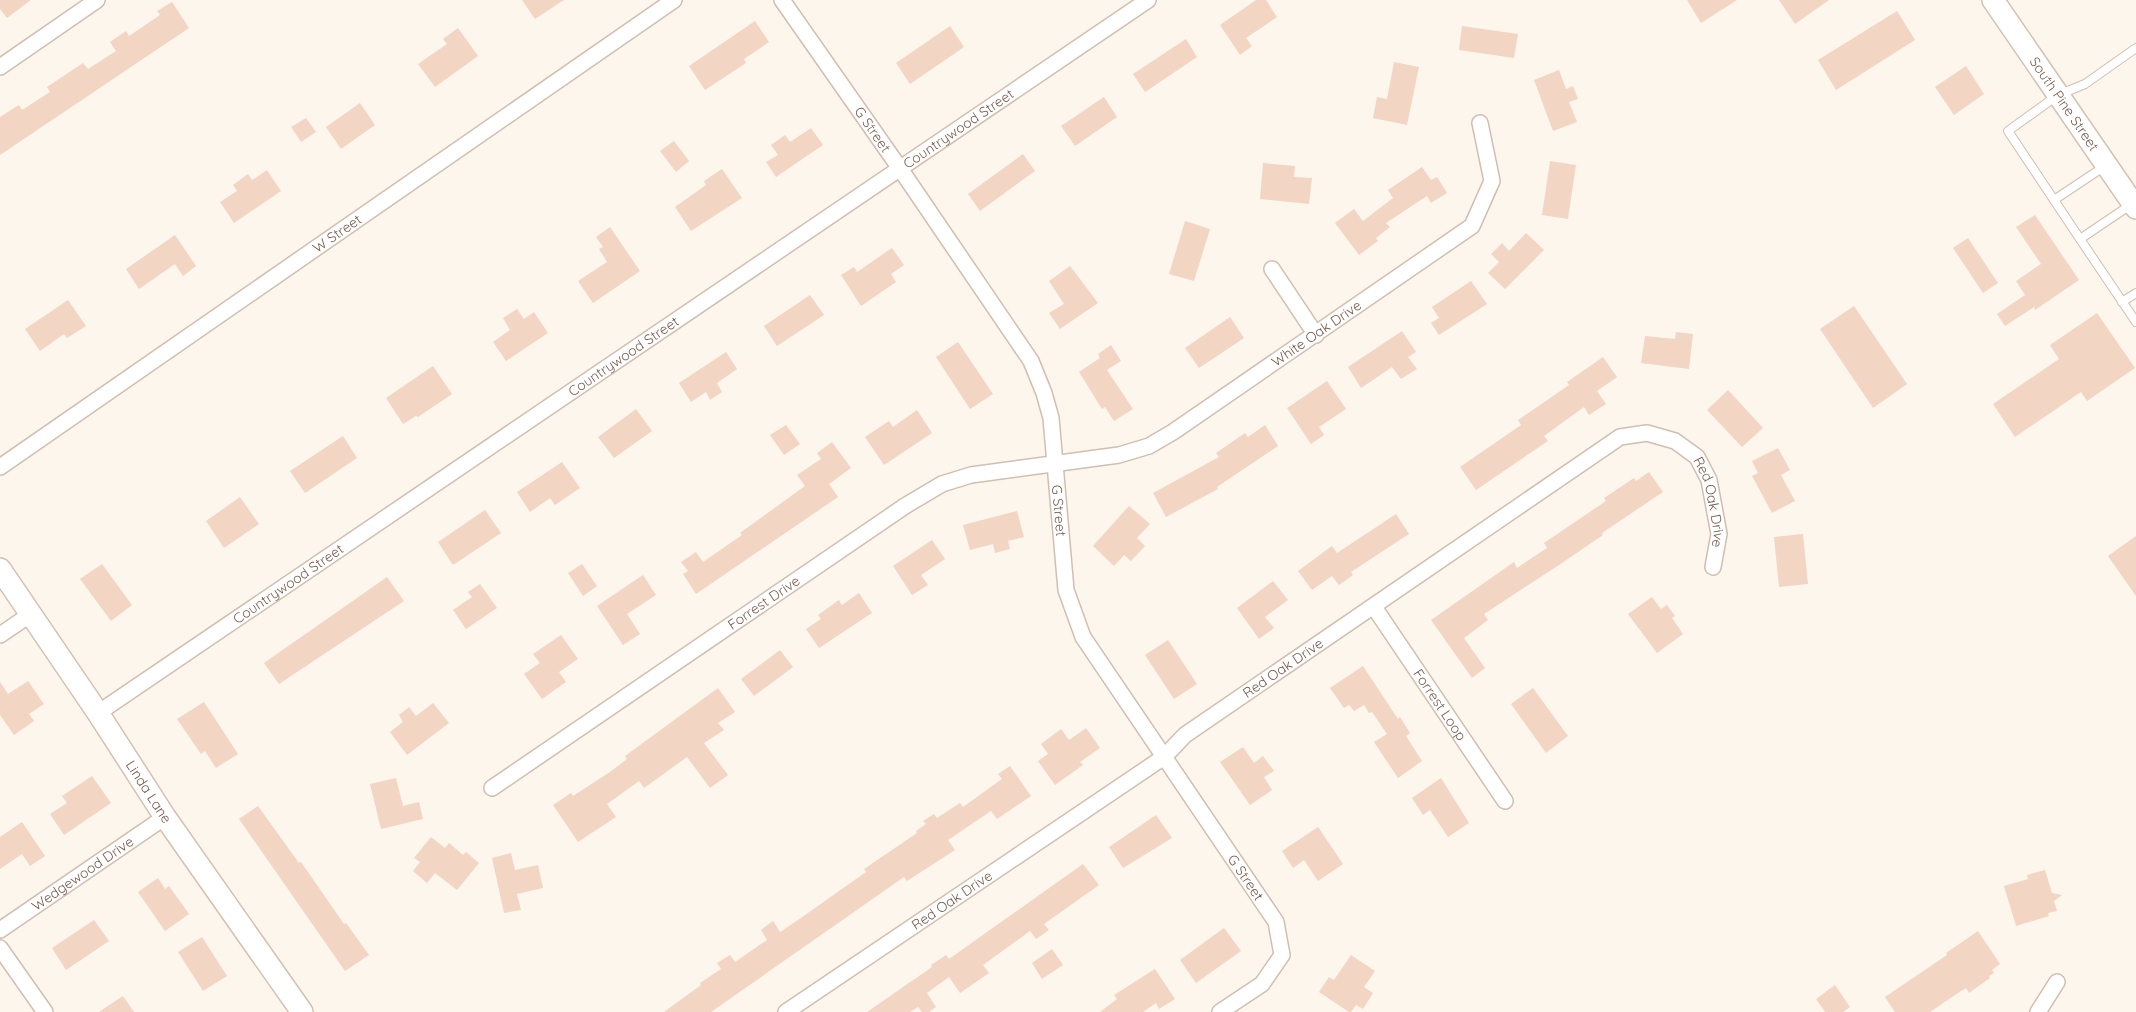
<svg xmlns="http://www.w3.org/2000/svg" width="2136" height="1012" font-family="Quicksand,sans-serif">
  <rect width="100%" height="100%" fill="#fdf6ec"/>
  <!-- building -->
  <g fill="#f3d5c3">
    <polygon points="0,0 31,0 7,18 0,9"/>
    <polygon points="522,0 564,0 535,19"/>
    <polygon points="1256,0 1266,0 1277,17 1246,38 1252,46 1240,55 1220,25"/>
    <polygon points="1687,0 1737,0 1701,23"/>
    <polygon points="1779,0 1829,0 1795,24"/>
    <polygon points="172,2 189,28 0,155 0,117 19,105 22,110 50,92 47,87 83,63 88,69 116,51 110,42 126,31 129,36 160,15 157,11"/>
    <polygon points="1897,11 1915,40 1836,90 1818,60"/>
    <polygon points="755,21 769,42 744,59 746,63 705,90 689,66"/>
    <polygon points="950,26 964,47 910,84 896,63"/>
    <polygon points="1462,26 1518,34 1514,58 1459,50"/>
    <polygon points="458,28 478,56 435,87 418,64 447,44 443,39"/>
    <polygon points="1186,39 1197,57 1145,92 1133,74"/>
    <polygon points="1394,62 1419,67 1407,125 1373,118 1377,97 1387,99"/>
    <polygon points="1966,66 1984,94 1954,115 1935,87"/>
    <polygon points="1559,70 1566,89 1573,86 1578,99 1569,102 1577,122 1553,131 1534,80"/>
    <polygon points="1104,97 1117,117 1075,146 1061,126"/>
    <polygon points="360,103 375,125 341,149 326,127"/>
    <polygon points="306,118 316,132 301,142 291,127"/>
    <polygon points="811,128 823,145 776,177 766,162 778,155 771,145 785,135 790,142"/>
    <polygon points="674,141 689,161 676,172 660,151"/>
    <polygon points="1023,154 1035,171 980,211 968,194"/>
    <polygon points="1550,161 1576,165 1568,219 1542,215"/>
    <polygon points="1263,163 1295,166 1294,177 1312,178 1309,204 1260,199"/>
    <polygon points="1422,167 1431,180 1437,177 1447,193 1431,203 1427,196 1386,223 1390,227 1376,238 1378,241 1359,255 1335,223 1354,209 1363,221 1393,198 1388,190"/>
    <polygon points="722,169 742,198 691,231 675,207 706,185 704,181"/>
    <polygon points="267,170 281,191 234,223 220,202 237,191 233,185 248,174 252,180"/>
    <polygon points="2035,215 2079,280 2035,310 2034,307 2005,326 1997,314 2025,295 2016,281 2041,264 2016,227"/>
    <polygon points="1185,221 1210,229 1194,281 1169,274"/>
    <polygon points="610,227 640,271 593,303 578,281 607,262 599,249 603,247 596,237"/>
    <polygon points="1526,233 1544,250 1505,289 1488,273 1499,262 1491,254 1502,243 1509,251"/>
    <polygon points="175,235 196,266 183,276 175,264 139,289 126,269"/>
    <polygon points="1968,238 1998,283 1983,293 1953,248"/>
    <polygon points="892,248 904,265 891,274 896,282 861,306 841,275 854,267 857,272"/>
    <polygon points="1070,266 1098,303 1060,329 1049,313 1064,304 1049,281"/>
    <polygon points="1471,281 1487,304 1439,335 1431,323 1439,318 1432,307"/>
    <polygon points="810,295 824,315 777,346 764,326"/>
    <polygon points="68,300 86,326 67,338 64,334 40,351 25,329"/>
    <polygon points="1854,306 1907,384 1873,408 1820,329"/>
    <polygon points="517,309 524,319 534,312 548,333 506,361 493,342 510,330 503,318"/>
    <polygon points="2097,313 2135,368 2087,401 2081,392 2015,437 1993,404 2059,359 2050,345"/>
    <polygon points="1230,317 1244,338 1199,368 1185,348"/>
    <polygon points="1402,331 1416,352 1408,357 1417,369 1401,379 1392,367 1361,388 1348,367"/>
    <polygon points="1676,332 1693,334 1689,369 1641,363 1645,336 1675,339"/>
    <polygon points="958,342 993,394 970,409 936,357"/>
    <polygon points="1111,345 1121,361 1107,370 1133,409 1114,421 1105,407 1102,409 1079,372 1100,358 1098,354"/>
    <polygon points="726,352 737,369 717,383 722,392 710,400 706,392 691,402 679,383"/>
    <polygon points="1603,357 1617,377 1597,391 1606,404 1589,415 1584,407 1544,436 1548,441 1476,490 1460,467 1521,425 1518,420 1569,385 1567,382"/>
    <polygon points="433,366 452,394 418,417 416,416 403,424 386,398"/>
    <polygon points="1327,381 1346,409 1319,427 1324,435 1311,444 1287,408"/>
    <polygon points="1728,390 1763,428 1742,447 1707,410"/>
    <polygon points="636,409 652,431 614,458 598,437"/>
    <polygon points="917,410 932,433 884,465 865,437 889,421 893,427"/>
    <polygon points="786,425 800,444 784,455 770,435"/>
    <polygon points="1265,425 1278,446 1217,487 1218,489 1166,517 1153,493 1219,457 1216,453 1245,433 1248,437"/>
    <polygon points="343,436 357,458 305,493 290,471"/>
    <polygon points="832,442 851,468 829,484 838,497 696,594 683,574 688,571 681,562 696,552 703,562 742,535 740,533 805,486 797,475 821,459 817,453"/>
    <polygon points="1778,448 1790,470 1781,475 1795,501 1772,513 1752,476 1758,473 1752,461"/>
    <polygon points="562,462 580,488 555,505 550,498 530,512 517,492"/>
    <polygon points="1649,472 1663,492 1602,533 1603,535 1559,565 1484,614 1488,620 1464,638 1485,668 1472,678 1431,620 1514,562 1517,568 1547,548 1544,543 1606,501 1604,498 1634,478 1636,481"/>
    <polygon points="240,497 259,524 224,548 206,521"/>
    <polygon points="1129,506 1150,524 1137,538 1145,546 1131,561 1124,555 1114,566 1093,546"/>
    <polygon points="485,510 501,533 453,565 438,542"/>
    <polygon points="1017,511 1024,537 1008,541 1010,549 995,553 993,544 970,550 963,525"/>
    <polygon points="1396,514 1409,534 1351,572 1353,575 1339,585 1332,576 1312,590 1298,571 1332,546 1337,553"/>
    <polygon points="1803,534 1808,584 1779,587 1774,537"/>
    <polygon points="2136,536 2136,596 2108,556"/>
    <polygon points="932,540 945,559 921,575 928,585 912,595 893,566"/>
    <polygon points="102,564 132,605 111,621 80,579"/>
    <polygon points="582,564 597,586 583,596 568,573"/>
    <polygon points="643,575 656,595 627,614 640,634 623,645 597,606"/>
    <polygon points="387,577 404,601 279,684 264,663"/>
    <polygon points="1273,581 1288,600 1265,617 1274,628 1259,639 1237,608"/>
    <polygon points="480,584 497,608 466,629 453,610 472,597 468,592"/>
    <polygon points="859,593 872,613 819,648 806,629 821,619 818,615 839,600 842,605"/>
    <polygon points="1652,597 1661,609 1667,605 1675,616 1672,618 1683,634 1657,653 1628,614"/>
    <polygon points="561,635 578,659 559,672 566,682 542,699 524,674 540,663 533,654"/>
    <polygon points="1168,640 1197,684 1174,699 1145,655"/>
    <polygon points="780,650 793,667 754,696 741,679"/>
    <polygon points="1363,666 1398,719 1400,717 1410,733 1406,736 1422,761 1398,778 1374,742 1387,734 1372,712 1369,713 1364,705 1354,711 1349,705 1344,708 1330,688"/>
    <polygon points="28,681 44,704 29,714 34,721 14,735 0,715 0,682 8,694"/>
    <polygon points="718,688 735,712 718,723 724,730 704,743 728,775 710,788 687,757 644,788 639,781 607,804 616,817 578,842 553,805 571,793 573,796 610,772 627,759 625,756"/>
    <polygon points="1533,688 1568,736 1546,753 1511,704"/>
    <polygon points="204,702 238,754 216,768 205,751 201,754 177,719"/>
    <polygon points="433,703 449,723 407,755 390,732 403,722 399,715 409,707 416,716"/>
    <polygon points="1086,728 1100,748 1080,762 1083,765 1055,785 1038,761 1048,754 1041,744 1061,729 1069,740"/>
    <polygon points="1243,747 1254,763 1263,756 1274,771 1264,777 1272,790 1250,805 1220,762"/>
    <polygon points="1010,766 1031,796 997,819 991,811 948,840 955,850 907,881 904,877 711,1012 664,1012 701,985 700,983 721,969 717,963 730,955 735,962 767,940 761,930 773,921 780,932 798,920 866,872 864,869 917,833 916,831 926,824 923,821 934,814 937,818 960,803 963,807 1002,779 998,774"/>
    <polygon points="92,776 111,803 64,835 50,814 67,803 62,796"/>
    <polygon points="396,778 403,806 419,802 423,819 381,829 370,784"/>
    <polygon points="1441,778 1469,823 1448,837 1430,810 1423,815 1412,798"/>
    <polygon points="258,806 299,863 301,862 344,924 346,923 369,955 345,971 239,819"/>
    <polygon points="1156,815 1172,838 1123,868 1109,847"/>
    <polygon points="22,822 45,856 30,866 22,854 0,869 0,837"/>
    <polygon points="1318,827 1343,864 1318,881 1304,860 1293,868 1282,851"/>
    <polygon points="431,837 445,848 449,843 463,855 466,852 479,863 457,890 435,873 427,883 413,871 420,862 414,858"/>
    <polygon points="511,853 515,870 538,865 543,888 517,894 521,910 504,913 492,858"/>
    <polygon points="1083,864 1099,885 1044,924 1049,930 1036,939 1030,931 983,965 989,973 960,993 949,977 927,993 936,1007 929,1012 922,1012 918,1007 910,1012 867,1012 932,967 931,965 946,955 949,959"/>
    <polygon points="2045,870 2052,893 2062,895 2054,901 2057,911 2048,913 2049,916 2016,926 2004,886 2028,879 2027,875"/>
    <polygon points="158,878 165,889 169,886 189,914 165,931 138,892"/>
    <polygon points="94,920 109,941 66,970 52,948"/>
    <polygon points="1224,928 1241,951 1196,983 1180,960"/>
    <polygon points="1978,931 2000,964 1992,970 1994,973 1989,976 1990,978 1969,993 1966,988 1958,993 1930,1012 1895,1012 1885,997 1947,955 1946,953"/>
    <polygon points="202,937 227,976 203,991 178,952"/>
    <polygon points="1052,949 1063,965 1042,979 1032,963"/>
    <polygon points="1351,955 1375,971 1364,987 1373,993 1363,1009 1356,1005 1351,1012 1349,1012 1319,992 1329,977 1334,980"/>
    <polygon points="1155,969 1175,999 1159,1009 1156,1003 1143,1012 1100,1012 1117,999 1114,995"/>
    <polygon points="1835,985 1850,1007 1843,1012 1825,1012 1816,999"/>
    <polygon points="123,996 134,1012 99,1012"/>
  </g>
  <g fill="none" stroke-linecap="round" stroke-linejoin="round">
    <!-- lane casing -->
    <g stroke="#d1beb0" stroke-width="10">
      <g id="lane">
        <polyline points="2054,200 2105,166"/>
        <polyline points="2132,204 2080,239 2136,322"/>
        <polyline points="2080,239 2008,131 2058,95 2085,84 2136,48"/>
        <polyline points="2122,302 2136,293"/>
      </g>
    </g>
    <!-- street casing -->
    <g stroke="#d1beb0" stroke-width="18">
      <g id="street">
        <path id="s1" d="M782 0 901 170 1031 361 1044 393 1051 418 1066 590 1083 637 1276 922 1282 955 1262 984 1220 1012"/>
        <polyline points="0,67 97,0"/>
        <polyline points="1272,269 1316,335"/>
        <path id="s2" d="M0 467 674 0"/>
        <path id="s3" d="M1374 607 1505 801"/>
        <polyline points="0,635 31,614"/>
        <path id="s4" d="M98 713 1148 0"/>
        <path id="s5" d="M492 788 905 506 942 484 971 475 1119 455 1149 446 1173 432 1472 226 1492 181 1480 123"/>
        <path id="s6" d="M0 930 165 817"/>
        <polyline points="0,948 45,1012"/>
        <path id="s7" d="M786 1012 1164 757 1185 735 1620 437 1647 433 1675 441 1697 457 1709 480 1719 534 1713 567"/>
        <polyline points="2038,1012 2057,982"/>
      </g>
    </g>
    <!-- secondary casing -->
    <g stroke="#d6c0b0" stroke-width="24">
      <g id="secondary">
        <path id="s8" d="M1993 0 2136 208"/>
        <path id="s9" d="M0 569 98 713 165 817 302 1012"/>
      </g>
    </g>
    <!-- lane -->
    <use href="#lane" stroke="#fff" stroke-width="8"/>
    <!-- street -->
    <use href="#street" stroke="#fff" stroke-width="15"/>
    <!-- secondary -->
    <use href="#secondary" stroke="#fff" stroke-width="21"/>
  </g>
  <g text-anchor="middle" stroke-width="4.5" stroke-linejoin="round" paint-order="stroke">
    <!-- street labels -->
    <g font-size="14" fill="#7a5c4d" stroke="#fffaf3">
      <text dy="5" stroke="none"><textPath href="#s8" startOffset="126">South Pine Street</textPath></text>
      <text dy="5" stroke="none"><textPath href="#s1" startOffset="158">G Street</textPath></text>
      <text dy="5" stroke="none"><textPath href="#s4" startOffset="1040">Countrywood Street</textPath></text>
      <text dy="5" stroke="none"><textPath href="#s2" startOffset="410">W Street</textPath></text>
      <text dy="5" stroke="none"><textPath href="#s5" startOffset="956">White Oak Drive</textPath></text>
      <text dy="5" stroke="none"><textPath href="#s4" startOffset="635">Countrywood Street</textPath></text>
      <text dy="5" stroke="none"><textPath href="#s7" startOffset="1145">Red Oak Drive</textPath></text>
      <text dy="5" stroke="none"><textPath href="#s1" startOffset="592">G Street</textPath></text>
      <text dy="5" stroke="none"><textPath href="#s4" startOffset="230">Countrywood Street</textPath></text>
      <text dy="5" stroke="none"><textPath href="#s5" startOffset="329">Forrest Drive</textPath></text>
      <text dy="5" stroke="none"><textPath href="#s7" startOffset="605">Red Oak Drive</textPath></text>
      <text dy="5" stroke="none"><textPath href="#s3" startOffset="118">Forrest Loop</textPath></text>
      <text dy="5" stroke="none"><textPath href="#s9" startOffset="268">Linda Lane</textPath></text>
      <text dy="5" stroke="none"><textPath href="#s6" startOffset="100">Wedgewood Drive</textPath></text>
      <text dy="5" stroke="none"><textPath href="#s1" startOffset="1012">G Street</textPath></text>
      <text dy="5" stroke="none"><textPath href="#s7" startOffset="200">Red Oak Drive</textPath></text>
    </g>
  </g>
</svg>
